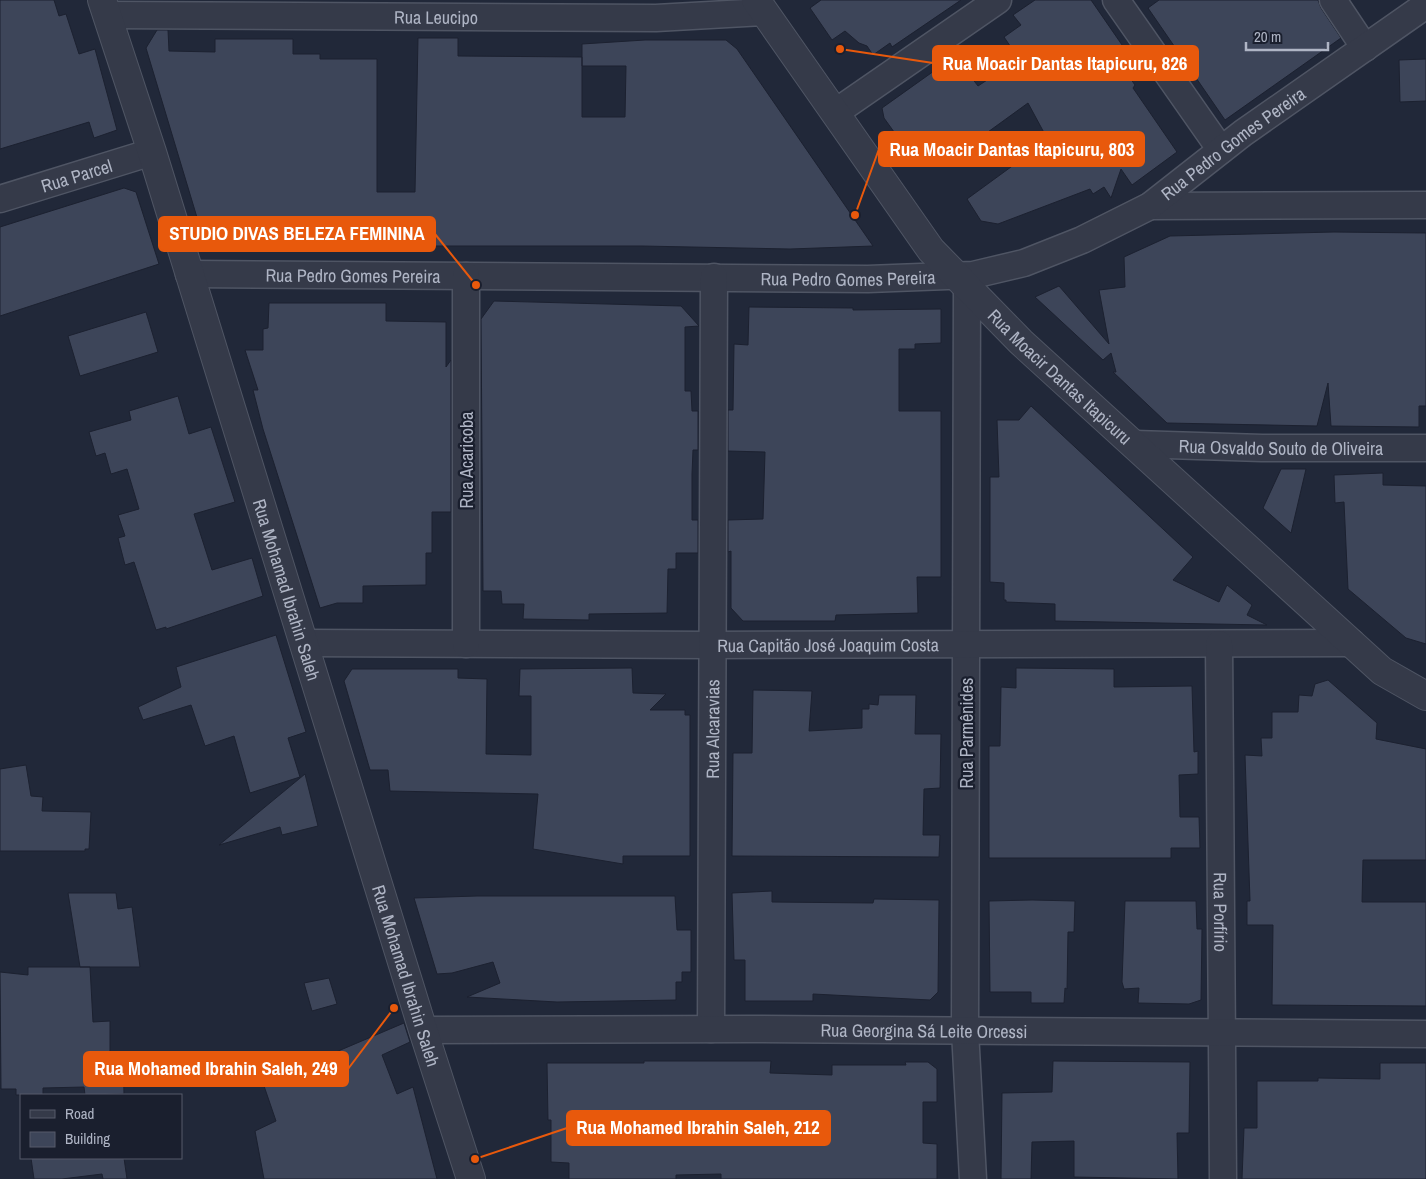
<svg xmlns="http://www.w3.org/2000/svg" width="1426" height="1179" viewBox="0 0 1426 1179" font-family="'Archivo Narrow',sans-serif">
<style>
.building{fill:#3d4559;stroke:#1c2130}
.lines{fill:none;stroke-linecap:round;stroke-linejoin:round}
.minor-casing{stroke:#4f5564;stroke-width:29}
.tertiary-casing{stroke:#4f5564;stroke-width:30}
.minor{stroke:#353a49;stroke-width:26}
.tertiary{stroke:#353a49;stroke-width:28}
.labels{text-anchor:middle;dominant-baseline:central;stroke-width:4.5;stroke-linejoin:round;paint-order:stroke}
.street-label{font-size:18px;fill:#afb5c5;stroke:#1a1f2e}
.leader{fill:none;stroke:#e8590c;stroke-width:2}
.callout-dot{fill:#e8590c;stroke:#1a1f2e;stroke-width:2}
.callout{fill:#e8590c;stroke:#e8590c;stroke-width:2}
.callout-label{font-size:19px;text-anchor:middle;font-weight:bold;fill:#fff}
</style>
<rect width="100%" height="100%" fill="#212839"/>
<path class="building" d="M0,0h54l5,16 7,-2 13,40 16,-5 22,81 -23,8 -5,-16 -89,27z
M821,0h140l-69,47 -2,-4 -17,12 -6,-9 -8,-3 -14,-12 -13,9 -22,-32z
M1035,0h56l49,71 -10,7 5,7 -2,3 44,64 -45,33 -11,-16 -10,29 -7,-11 -11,7 -3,-5 -92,35 -17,-3 -14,-22 81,-59 -20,-37 -87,63 -25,-33 -14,10 -18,-25 -2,-10 73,-52 23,30 41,-27 -15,-22 17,-12 -8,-10z
M1159,0h159l3,8 20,30 -116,82 -77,-112z
M157,30h11l1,21 46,1v-13h78v15h27v5h57v133h38l3,-154h40v18l124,1v60h43l1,-51h-44v-22l63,-4h81l11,9 136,197 -83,3 -148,-3h-308v-17h-42v16h-78l-12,-11 -56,-186z
M1426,59v42l-26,1 -1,-42z
M124,188l12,4 23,72 -159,52v-89z
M1334,232l92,1v173h-7v21l-88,-1 -3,-43 -11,43 -150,-3 -54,-51h3l-5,-19 -8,7 -68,-63 24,-11 50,58 -10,-54 26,-3 -1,-30 46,-21z
M494,301l187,5 18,20 -14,1v64h6l1,20h6v39h-5l-1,24v46h6v33h-22v16h-8l-1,44 -78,1v6l-66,-1 1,-15h-22l-1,-13h-18l-2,-272z
M269,303h117v18l60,1v45l5,-7v152h-19v41h-6v32l-63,1v17h-26l-17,5 -57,-179 -10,-39h5l-13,-40h18v-21l5,-1z
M749,307l104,1v2l88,-1v34l-26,1v5h-16v62h42v166h-24l1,36 -82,2 -1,6h-92l-12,-13v-57l-3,1v-32l35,-1 2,-67 -37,-1v-41h5l1,-66 14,1z
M146,312l12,40 -78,24 -12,-40z
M178,396l11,38 22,-7 24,75 -41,12 18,56 40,-12 11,38 -97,33v-2l-10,3 -22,-68 -9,3 -7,-27 7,-2 -7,-21 21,-6 -12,-40 -16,5 -6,-21 -9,3 -7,-24 42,-12 -2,-9z
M1031,406l162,151 -20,23 46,22 8,-17 25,20 -5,10 20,10 -212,-4v-17l-49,-2v-2h-2v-17l-14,-1v-105h9l-2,-57h22z
M1281,469h25l-15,64 -28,-25z
M1383,473v12l43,1v158l-20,-6 -58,-49 -4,-87 -9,1 -1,-28z
M276,635l30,97 -18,6 12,39 -50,16 -16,-57 -29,10 -14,-41 -48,15 -5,-13 43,-20 -5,-20z
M632,668l1,25 33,1 -16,16h35v5h5v141h-67v8l-90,-15 5,-55 -148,-3 -2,-21h-18l-26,-89 8,-12h106v9l29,1 -1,75 45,1v-59h-12l1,-27z
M1016,668l98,1v18l78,-1 2,66 4,-1v23l-19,1 1,42h19l1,31h-29v10h-182v-112h11l1,-59 15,1z
M1328,680l49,43 -1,16 50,10v111h-63l-1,42h64v104l-154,-1 1,-80h-26v-24h3l-5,-146 17,1 -1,-18h11v-26h26l1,-17 13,1 3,-12z
M753,690l59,1 -3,40 53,-3v-19h7v-5l9,1 1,-10h37l-1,39h26l-1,54 -16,1 -1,46h17l-1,22 -207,-1 1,-103h19z
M26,765l5,31 12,1 -1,14 49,1 -2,37h-4v2h-85v-82z
M305,774l13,52 -36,9 -2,-8 -61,18z
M772,891v11l101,1 1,-4 65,1 -1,92 -8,8 -117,-6v7h-68v-41h-11l-2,-67z
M68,893h48l2,16 14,-2 8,60h-60z
M477,896h198l2,34h14v42h-9v10h-6v18l-119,2 -90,-5 33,-14 -7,-21 -41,11 -15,1 -23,-76z
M1032,900l43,1 -1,31h-6l-1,57 -2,-1 -1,15h-33v-11h-41l-1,-91z
M1125,901h71l1,28h5l-1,71 -12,4 -51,-1 1,-15 -15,1 -2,-7z
M28,967h62l3,55 17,-1v32h13l1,41 -39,1 -1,-8 -41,1v7h-27v-6h-15l-1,-117 28,3z
M329,978l8,26 -25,7 -8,-28z
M404,1023l6,19 -28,13 15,39 16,-7 24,92h-173l-9,-48 21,-10 -13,-38z
M644,1061h127l-1,12 62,2v-10h74l-1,-3h23l9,7v33h-14v41l14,1v35h-216v-5l-45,1v4h-107v-16l-18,-1v-42h-3l-1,-57h97z
M1053,1061l137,1 -1,71h-12l1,46 -104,-2v-36l-42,1 -1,37h-30l1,-86 50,-1z
M1380,1063h46v116h-184l2,-51h13v-47h61v-3l62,1z
M31,1158h93l3,21h-24l-1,-5 -40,5h-28z"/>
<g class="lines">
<defs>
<g id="minor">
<path d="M1116,0l105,150"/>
<path d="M1333,0l32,48"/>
<path id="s1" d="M107,15l549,3 108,-6"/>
<path d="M836,112l162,-112"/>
<path id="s2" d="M0,199l152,-47"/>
<path d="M1150,206l276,-1"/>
<path id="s3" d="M189,274l679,5 105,-4 51,-12 58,-23 68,-34 93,-73 183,-128"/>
<path d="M967,288l-2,743 8,148"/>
<path id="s4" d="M1135,444l127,4h164"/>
<path id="s5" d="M304,643l407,2 641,-2"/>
<path d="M466,644v-368"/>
<path id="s6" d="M1219,644l4,535"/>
<path id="s7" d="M711,1029l3,-752"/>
<path id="s8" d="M423,1030l326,-1 677,5"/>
</g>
<g id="tertiary">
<path id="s9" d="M102,0l50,152 271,878 48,149"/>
<path id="s10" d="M756,0l175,250 90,92 361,329 44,25"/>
</g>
</defs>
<use href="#minor" class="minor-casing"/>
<use href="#tertiary" class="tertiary-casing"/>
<use href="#minor" class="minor"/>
<use href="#tertiary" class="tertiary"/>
</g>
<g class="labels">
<g class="street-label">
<text stroke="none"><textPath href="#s1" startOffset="329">Rua Leucipo</textPath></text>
<text stroke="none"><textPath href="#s3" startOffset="1079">Rua Pedro Gomes Pereira</textPath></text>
<text stroke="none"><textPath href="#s2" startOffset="80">Rua Parcel</textPath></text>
<text stroke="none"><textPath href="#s3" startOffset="164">Rua Pedro Gomes Pereira</textPath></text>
<text stroke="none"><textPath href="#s3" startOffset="659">Rua Pedro Gomes Pereira</textPath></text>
<text stroke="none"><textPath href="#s10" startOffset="486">Rua Moacir Dantas Itapicuru</textPath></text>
<text stroke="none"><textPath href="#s4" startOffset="146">Rua Osvaldo Souto de Oliveira</textPath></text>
<text transform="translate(466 460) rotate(-90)">Rua Acaricoba</text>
<text stroke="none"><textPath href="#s9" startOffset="618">Rua Mohamad Ibrahin Saleh</textPath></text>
<text stroke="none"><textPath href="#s5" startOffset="524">Rua Capitão José Joaquim Costa</textPath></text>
<text stroke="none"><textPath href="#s7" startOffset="300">Rua Alcaravias</textPath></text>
<text transform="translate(966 733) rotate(-90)">Rua Parmênides</text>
<text stroke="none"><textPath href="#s6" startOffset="268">Rua Porfírio</textPath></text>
<text stroke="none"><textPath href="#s9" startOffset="1022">Rua Mohamad Ibrahin Saleh</textPath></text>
<text stroke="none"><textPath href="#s8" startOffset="501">Rua Georgina Sá Leite Orcessi</textPath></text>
</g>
</g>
<path class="leader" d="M840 49L933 63M855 215L879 149M476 285L435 234M394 1008L348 1069M475 1159L567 1128"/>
<g class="callout-dot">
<circle cx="840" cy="49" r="5"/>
<circle cx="855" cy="215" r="5"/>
<circle cx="476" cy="285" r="5"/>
<circle cx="394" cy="1008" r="5"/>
<circle cx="475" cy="1159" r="5"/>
</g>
<g class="callout">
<rect x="933" y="46" width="265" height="34" rx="5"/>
<rect x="879" y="132" width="265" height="34" rx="5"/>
<rect x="159" y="217" width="276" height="34" rx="5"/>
<rect x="84" y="1052" width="264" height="34" rx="5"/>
<rect x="567" y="1111" width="263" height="34" rx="5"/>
</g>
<g class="callout-label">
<text x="1065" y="70">Rua Moacir Dantas Itapicuru, 826</text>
<text x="1012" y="156">Rua Moacir Dantas Itapicuru, 803</text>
<text x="297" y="240">STUDIO DIVAS BELEZA FEMININA</text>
<text x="216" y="1075">Rua Mohamed Ibrahin Saleh, 249</text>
<text x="698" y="1134">Rua Mohamed Ibrahin Saleh, 212</text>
</g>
<rect x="20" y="1094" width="162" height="65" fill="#1a1f2e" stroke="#565b6a"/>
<rect x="30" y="1110" width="25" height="8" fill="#353a49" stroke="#565b6a"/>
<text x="65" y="1119" font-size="15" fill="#afb5c5">Road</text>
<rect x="30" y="1132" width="25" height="15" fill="#3d4559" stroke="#565b6a"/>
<text x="65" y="1144" font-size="15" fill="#afb5c5">Building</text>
<path d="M1246 42v8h82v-8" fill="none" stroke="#afb5c5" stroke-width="2.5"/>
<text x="1254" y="42" font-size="15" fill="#afb5c5" stroke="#1a1f2e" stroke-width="4" paint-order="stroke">20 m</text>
</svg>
